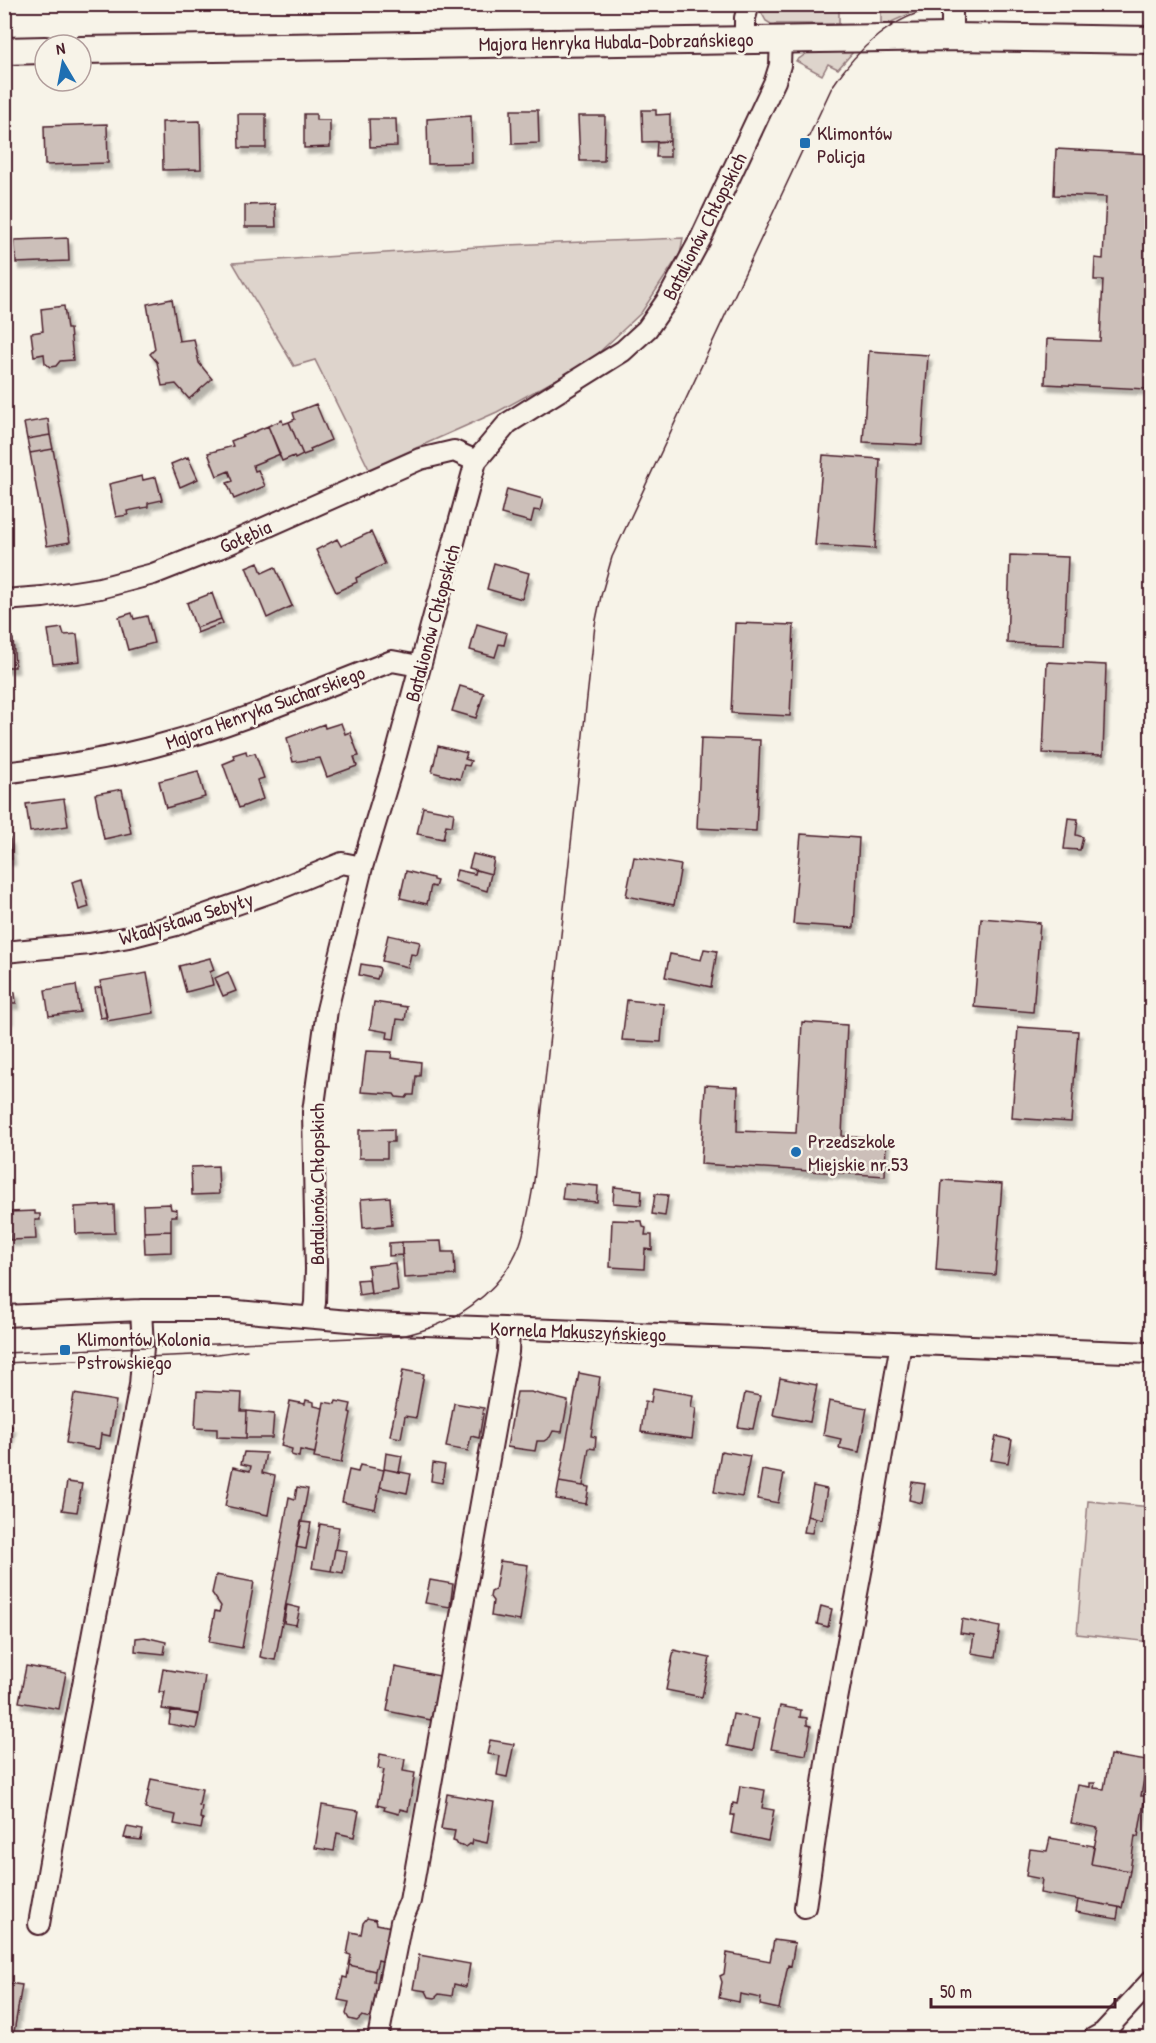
<svg xmlns="http://www.w3.org/2000/svg" width="1156" height="2043" viewBox="0 0 1156 2043" font-family="'Patrick Hand',sans-serif">
<style>
.green{fill:#ded4cc;stroke:#947a7c;stroke-width:1.5}
.building{fill:#ccbfb9;stroke:#4a1f2b;stroke-width:1.5;filter:url(#shadow)}
.lines{fill:none;stroke-linecap:round;stroke-linejoin:round}
.minor-casing{stroke:#4a1f2b;stroke-width:24}
.tertiary-casing{stroke:#4a1f2b;stroke-width:30}
.minor{stroke:#f7f3e8;stroke-width:20}
.tertiary{stroke:#f7f3e8;stroke-width:26}
.tram{stroke:#4a1f2b;stroke-width:1.5}
.poi-dot{fill:#1f6fb2;stroke:#f7f3e8;stroke-width:2}
.labels{text-anchor:middle;dominant-baseline:central;stroke-width:5;stroke-linejoin:round;paint-order:stroke}
.street-label{font-size:20px;fill:#4a1f2b;stroke:#f7f3e8}
.poi-label{font-size:20px;fill:#4a1f2b;stroke:#f7f3e8;text-anchor:start}
</style>
<defs>
<filter id="shadow"><feDropShadow dx="3.5" dy="6" stdDeviation="1.5" flood-color="#0004"/></filter>
</defs>
<rect width="100%" height="100%" fill="#f7f3e8"/>
<filter id="ink" filterUnits="userSpaceOnUse"><feTurbulence type="fractalNoise" baseFrequency=".0167" numOctaves="2"/><feDisplacementMap in="SourceGraphic" scale="12" xChannelSelector="R" yChannelSelector="G"/><feConvolveMatrix kernelMatrix="1 2 1 2 8 2 1 2 1" color-interpolation-filters="sRGB"/></filter>
<g filter="url(#ink)">
<path class="green" d="M770,5h62l7,4v15h-68l-5,-3 -6,-11z
M881,5h48l-42,19 -6,-1z
M810,51h44l-16,18 -10,-5 -6,11 -26,-14z
M683,238l-3,16 -39,59 -51,48 -93,51 -128,57 -54,-109 -21,6 -61,-103 275,-18z
M1088,1501l63,6v135l-74,-8z"/>
<path class="building" d="M511,110h27l1,33 -27,1z
M642,110h14v5l14,-1v27l-27,1z
M238,114h28v34h-27z
M304,114h12v6h14v27l-26,1z
M471,116l1,47 -44,1 -1,-45z
M578,116h27l-1,45h-24z
M369,119h27l1,27 -27,1z
M200,121l1,48 -38,1 -1,-48z
M107,124l1,39 -63,2 -1,-39z
M670,141v16h-14l1,-15z
M1056,149l96,5 -3,106h3v23l-3,-1 -3,107 -101,-5 2,-45 53,2 3,-61h-9l1,-22 8,1 3,-62 -52,-2z
M275,204l1,23h-31v-22z
M68,238l1,23 -53,2 -1,-23z
M172,299l7,42 15,-2 5,24 13,16 -23,20 -13,-15 -14,2 -5,-24 -7,-8 5,-5 -8,-45z
M64,306l3,23h3l3,31 -13,1 -4,5 -6,1 -5,-4 -1,-9 -10,2 -3,-23 12,-2 -2,-22z
M869,351l59,4 -6,90 -59,-3z
M316,404l15,36 -21,9 1,3 -8,3 -14,-33 6,-3 -2,-6z
M48,419l2,16 -23,4 -3,-16z
M282,420l1,4 6,-2 14,33 -8,4 -1,-3 -12,5 -14,-35z
M268,426l12,28 -27,11 2,6 3,-1 7,16 -31,13 -7,-16 6,-2 -4,-10 -12,5 -9,-23 25,-7 -2,-5z
M50,435l3,14 -23,4 -3,-14z
M53,449l17,93 -23,4 -17,-93z
M823,455l57,4 -5,90 -60,-4z
M188,457l10,22 -18,8 -9,-23z
M142,476l1,4 13,-3 6,23 -14,3v4l-21,4 1,4 -12,2 -7,-33z
M507,489l36,10 -3,12 -6,-1 -3,12 -30,-8z
M371,532l14,32 -29,14 1,4 -21,10 -20,-42 21,-11 4,7z
M1010,555l58,2 -4,88 -57,-2z
M258,562l4,11 13,-6 17,39 -25,12 -21,-51z
M494,563l35,10 -7,26 -35,-10z
M212,593l9,26 -25,9 -9,-25z
M132,613l2,6 13,-3 7,27 -26,7 -9,-33z
M221,619l2,4 -26,10 -1,-5z
M735,623l59,2 -4,91 -59,-3z
M477,624l30,9 -3,12 -5,-1 -4,13 -25,-7z
M62,628l2,7 13,-1 3,27 -27,3 -5,-34z
M4,639h9l2,28h-11z
M1047,662l59,3 -3,90 -60,-2z
M460,686l24,7 -8,25 -24,-7z
M341,723l4,11 5,-2 9,24 -5,1 3,9 -30,11 -7,-19 -27,4 -6,-24 37,-14 1,4z
M701,738l59,2 -4,91 -59,-3z
M438,746l29,7 -2,6 6,2 -2,5 -5,-1 -4,14 -28,-7z
M246,751l1,4 8,-2 9,25 -7,2 6,19 -24,9 -16,-44 12,-5 -2,-4z
M198,771l7,26 -39,11 -7,-27z
M122,789l9,44 -27,6 -9,-45z
M64,799l4,27 -38,6 -4,-28z
M423,807l31,6 -2,13 -6,-1 -3,14 -26,-5z
M1068,818l10,1 -2,16 7,2 -3,13 -16,-1z
M801,834l58,4 -5,90 -61,-4z
M10,839l2,20 -8,1v-20z
M473,854l21,5 -3,15 -22,-6z
M634,857l47,8 -7,40 -48,-9z
M457,870l18,4 1,-4 15,4 -4,17 -33,-10z
M406,871l27,7v2l4,1 -2,6 -4,-1 -4,18 -27,-6z
M82,879l7,28 -10,3 -7,-28z
M981,918l59,5 -7,89 -59,-5z
M388,935l32,7 -3,13 -6,-1 -3,13 -26,-6z
M704,949l13,2 -6,36 -46,-10 5,-23 31,6z
M210,958l4,12 -4,2 3,13 -27,7 -7,-26z
M361,964l18,3 1,3 -3,9 -18,-4z
M228,972l8,19 -13,5 -8,-18z
M147,973l7,40 -47,8 -7,-40z
M76,985l4,27 -31,4 -4,-26z
M101,987l6,30 -7,1 -5,-30z
M4,992h11l1,11h-7v15h-5z
M627,1000l37,4 -3,38 -39,-2z
M374,1002l33,5 -2,13 -8,-1 -3,20 -7,-1 1,-6 -18,-3z
M802,1022l45,3 -5,111 44,4 -1,36 -184,-12 4,-79 33,2 -1,44 59,2z
M1018,1027l60,4 -7,91 -59,-4z
M366,1051l26,1 -1,6 30,4 -1,14h-4l-2,19h-6l-2,3 -10,-1 -2,-3 -33,-2z
M394,1129v13h-7v16h-28v-28z
M218,1166l1,28 -27,1 -1,-28z
M942,1180l60,4 -7,91 -59,-5z
M564,1183l34,3 -1,16 -35,-3z
M614,1187l28,3 -1,15 -28,-2z
M655,1194l13,1 -3,21 -13,-2z
M390,1197l2,28 -29,3 -2,-29z
M170,1204l1,5 6,1v6h-6v15l-27,1 -1,-27z
M114,1205l1,28 -39,1 -1,-27z
M35,1211v3h5v6h-5l1,19 -26,1 -1,-28z
M4,1212h5v19h-4z
M612,1220l30,1 1,6 3,1 -1,7h7v15l-7,-1 -1,20 -34,-2z
M171,1231v21l-26,1 -1,-21z
M441,1241l1,11h12l1,23 -51,3 -2,-36z
M402,1242v13l-13,1v-13z
M395,1263l3,27 -27,4 -3,-28z
M369,1279l2,14 -12,2 -2,-15z
M403,1370l21,4 -8,44 -11,-2 -4,22 -11,-2z
M579,1373l21,4 -9,59 5,1 -1,12 -6,-1 -6,38 -24,-4z
M780,1378l37,7 -7,37 -37,-7z
M653,1388l40,7 -2,12 5,1 -4,31 -51,-7 4,-31 6,1z
M197,1391l45,2 -1,18h6l-1,27 -29,-1v-8l-22,-1z
M517,1392h14l37,9 -6,31 -9,-1 -3,6 -6,4h-7l-2,10 -28,-4z
M745,1393l15,3 -7,33 -15,-2z
M74,1394l42,7 -6,35 -9,-2 -2,15 -33,-6z
M306,1400l8,2v4l9,2 -8,45 -15,-3 -1,7 -8,-2 1,-6 -11,-3 9,-45 15,3z
M336,1401l15,3 -2,8 2,1 -10,50 -27,-5 10,-56 11,2z
M829,1401l38,7 -8,44 -20,-4 2,-9 -18,-4z
M454,1403l30,5 -5,30 -8,-2 -3,15 -22,-4z
M247,1411l27,3 -2,24h-26z
M4,1425l8,1 -8,38z
M996,1436l16,4 -4,23 -17,-3z
M721,1451l29,5 -8,41 -28,-5z
M244,1452l22,1 -4,20 13,3 -7,39 -43,-9 8,-39 17,4 1,-5 -10,-2z
M386,1453l16,3 -3,16 -15,-3z
M433,1463l12,2 -3,18 -11,-2z
M360,1465l24,5 -9,39 -33,-7 7,-32 9,2z
M384,1469l27,5 -4,19 -27,-6z
M762,1470l22,4 -6,29 -21,-4z
M67,1482l15,2 -5,28 -15,-2z
M559,1482l30,5 -3,17 -30,-5z
M912,1482l13,2 -3,19 -13,-3z
M813,1486l14,3 -5,30 -15,-3z
M297,1487l11,2 -33,171 -15,-3 29,-160 6,2z
M807,1516l8,2 -3,15 -8,-1z
M301,1522l10,1 -5,26 -10,-2z
M320,1524l19,3 -8,44 -19,-3z
M335,1549l12,2 -4,22 -12,-2z
M500,1561l28,4 -8,56 -29,-5 2,-15 -3,-4 1,-5 4,-2z
M216,1575l38,7 -12,66 -33,-6 6,-31 4,1 2,-6 -9,-13z
M430,1580l23,4 -3,23 -25,-4z
M287,1605l13,3 -4,17 -12,-2z
M821,1606l11,3 -4,18 -11,-3z
M962,1619l38,8 -5,30 -24,-4 3,-18 -14,-2z
M145,1637l21,5 -2,12 -29,-3 1,-13z
M674,1650l36,8 -8,39 -36,-7z
M26,1666l40,7 -7,36 -40,-7z
M395,1667l45,9 -9,44 -44,-9z
M163,1669l42,7 -6,38 -37,-5 3,-17h-6z
M780,1706l21,4 -1,7 7,1v7l4,1 -5,29 -35,-6z
M171,1710l28,5 -3,14 -27,-5z
M733,1714l26,5 -6,32 -26,-5z
M490,1740l24,4 -7,33 -10,-2 3,-19 -13,-2z
M380,1754l25,5 -2,12 12,2 -7,38 -8,-2 -1,5 -15,-4 1,-3 -8,-2 7,-35 -6,-2z
M1110,1755l37,6 -6,35h4l-7,41 -3,-1 -5,35 -39,-7 7,-36 -27,-5 7,-38 12,2v-4h5l-1,5 10,1z
M151,1779l51,10 -3,16 3,1 -2,12 3,1 -2,10 -27,-5 2,-9 -31,-6z
M740,1786l25,4 -3,18 12,2 -6,31 -37,-8 3,-18h-3l2,-12 4,1z
M447,1794l47,8 -7,41 -14,-3 -1,5 -2,-1 -4,3 -8,-2 -2,-3 -3,-1 2,-10 -14,-2z
M322,1805l37,6 -5,26 -17,-4 -3,18 -19,-3z
M127,1827l16,3 -2,10 -17,-2z
M1050,1838l44,8 -3,18 39,7 -8,37 -82,-15 2,-14 -16,-3 4,-27 17,2z
M1078,1900l41,7 -2,12 -41,-7z
M367,1918l9,2 1,4 15,3 -7,35 -7,-2 -3,11 -26,-6 2,-10 -4,-1 4,-22 10,2 2,-11z
M774,1940l21,3 -4,23 -3,-1 -9,44 -19,-4 1,-7 -21,-4 -1,8 -20,-4 3,-16 -2,-6 4,-2 3,-21 43,8z
M419,1955l51,9 -4,23 -12,-3 -2,12 -13,-2 -4,4 -6,-1 -3,-6 -13,-2z
M349,1965l26,6 -1,11 7,1 -7,36 -12,-3 -5,5 -8,-2 -3,-5 3,-12 -11,-2 5,-23 4,1z
M8,1983l14,2 -9,53 -9,-1v-35z"/>
<g class="lines">
<defs>
<path id="minor" d="M952,37v-33
M745,39v-21l4,-14
M4,600l39,-3 57,-9 53,-14 66,-26 201,-89 34,-8 22,10
M4,773c54,-7 107,-14 159,-29 78,-21 153,-54 229,-83l27,5
M4,952l85,-8 40,-7 47,-12 98,-34 68,-28 20,4
M4,1316l137,-6h85l145,13 781,30
M312,1317l3,-14 1,-34 -3,-157 14,-102 35,-143 34,-112 80,-294 32,-38 115,-72 24,-22 21,-30 33,-61 74,-157 5,-16 1,-26
M805,1907l24,-165 39,-207 33,-192
M39,1924l19,-108 82,-431 3,-38 -2,-37
M378,2038l23,-116 9,-21 98,-549 1,-24
M1094,2038l9,-5 49,-53"/>
<path id="tertiary" d="M81,50l871,-13 200,3
M4,51l41,-1"/>
</defs>
<use href="#minor" class="minor-casing"/>
<use href="#tertiary" class="tertiary-casing"/>
<use href="#minor" class="minor"/>
<use href="#tertiary" class="tertiary"/>
<path class="tram" d="M4,1353l397,-17c50,-10 99,-41 119,-92 7,-20 10,-42 14,-63l61,-556 6,-29 11,-39 220,-470c25,-38 61,-72 108,-80 29,-4 58,-2 87,-1 42,1 83,2 125,3
M4,1363l214,-9 29,-4"/>
</g>
</g>
<g class="poi-dot">
<rect x="799" y="137" width="12" height="12" rx="3"/>
<circle cx="796" cy="1152" r="6"/>
<rect x="59" y="1344" width="12" height="12" rx="3"/>
</g>
<g class="labels">
<g class="street-label">
<text transform="translate(616 41) rotate(-1)">Majora Henryka Hubala-Dobrzańskiego</text>
<text transform="translate(704 226) rotate(-63)">Batalionów Chłopskich</text>
<text transform="translate(245 536) rotate(-24)">Gołębia</text>
<text transform="translate(432 623) rotate(-75)">Batalionów Chłopskich</text>
<text transform="translate(265 707) rotate(-20)">Majora Henryka Sucharskiego</text>
<text transform="translate(186 918) rotate(-17)">Władysława Sebyły</text>
<text transform="translate(316 1184) rotate(-90)">Batalionów Chłopskich</text>
<text transform="translate(578 1331) rotate(2)">Kornela Makuszyńskiego</text>
</g>
<g class="poi-label">
<text x="817" y="132">Klimontów<tspan x="817" dy="23">Policja</tspan></text>
<text x="808" y="1140">Przedszkole<tspan x="808" dy="23">Miejskie nr.53</tspan></text>
<text x="77" y="1338">Klimontów Kolonia<tspan x="77" dy="23">Pstrowskiego</tspan></text>
</g>
</g>
<rect width="1156" height="2043" fill="none" stroke="#f7f3e8" stroke-width="24"/>
<rect x="12" y="12" width="1132" height="2019" fill="none" stroke="#4a1f2b" stroke-width="2" filter="url(#ink)"/>
<g transform="translate(63 63) rotate(350)"><circle r="28" fill="#f7f3e8" stroke="#b29e9c" stroke-width="1.5"/>
<path d="M0-4.5L10 22L0 15L-10 22Z" fill="#1f6fb2"/>
<text y="-9" font-size="16" font-weight="bold" text-anchor="middle" fill="#4a1f2b">N</text>
</g>
<path d="M931 1998v9h184v-9" fill="none" stroke="#4a1f2b" stroke-width="3"/>
<text x="940" y="1998" font-size="18" fill="#4a1f2b" stroke="#f7f3e8" stroke-width="4.5" paint-order="stroke">50 m</text>
</svg>
